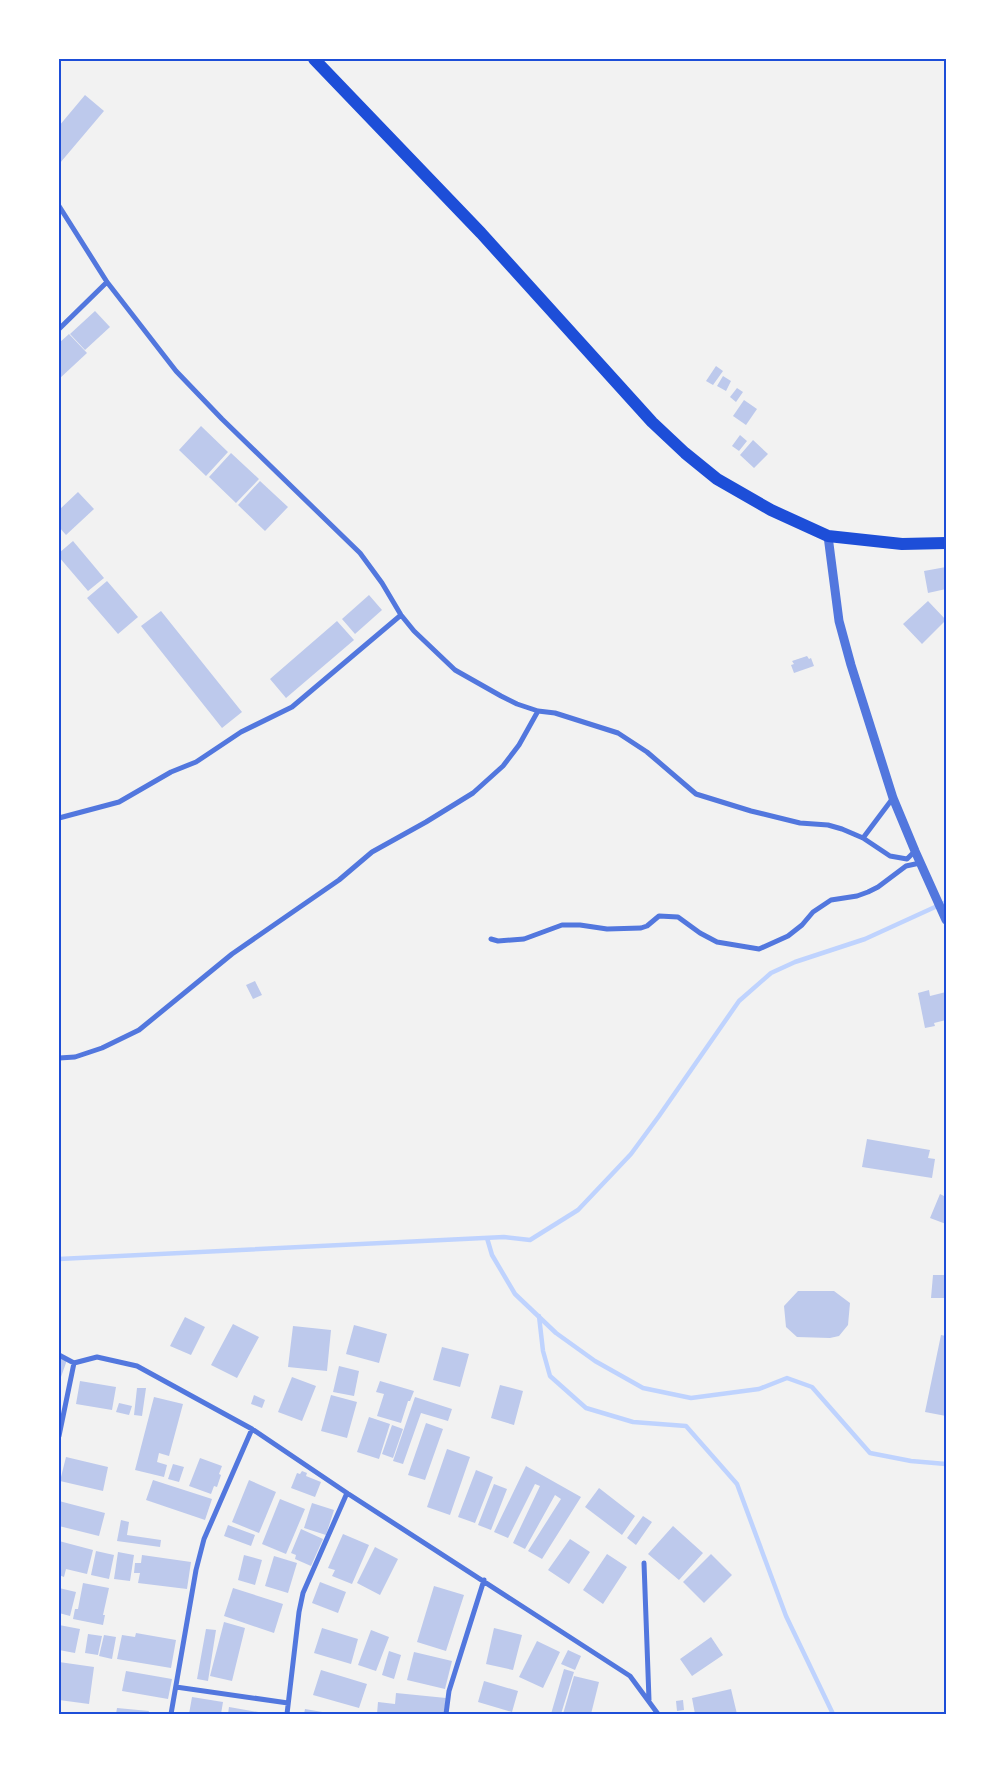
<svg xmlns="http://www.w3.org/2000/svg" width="1005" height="1773" viewBox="0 0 1005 1773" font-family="'DM Sans',sans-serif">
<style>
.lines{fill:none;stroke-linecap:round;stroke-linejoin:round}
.stream{stroke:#bfd3fe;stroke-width:4.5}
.building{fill:#bdc9ec}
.minor{stroke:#5277de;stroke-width:5}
.tertiary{stroke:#5277de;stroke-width:9}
.primary{stroke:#1d4ed8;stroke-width:12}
.neatline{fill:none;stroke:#1d4ed8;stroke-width:2}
</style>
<rect width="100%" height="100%" fill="#f2f2f2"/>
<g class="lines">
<path class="stream" d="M487,1238l5,17 23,39 41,39 39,28 48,27 48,10 68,-9 28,-11 25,9 58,66 41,8 35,3
M59,1259l445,-22 26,3 48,-30 53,-56 28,-38 80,-115 32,-28 24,-11 70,-23 81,-37
M539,1316l4,35 7,25 36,32 47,14 53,4 51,58 49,132 47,98"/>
</g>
<path class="building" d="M85,95l19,16 -44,52 -1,-2v-35z
M95,311l15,16 -25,23 -15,-16z
M69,334l18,19 -28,26v-36z
M716,366l7,5 -10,14 -7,-4z
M723,376l8,5 -5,10 -9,-5z
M737,388l6,4 -7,10 -6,-5z
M744,400l13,9 -11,16 -13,-9z
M201,426l27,26 -22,24 -27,-26z
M740,435l7,6 -8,10 -7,-5z
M753,440l15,14 -14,14 -14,-13z
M231,453l28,26 -23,24 -27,-26z
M260,481l28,26 -23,24 -27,-26z
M78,492l16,17 -28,26 -7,-8v-17z
M73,541l31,37 -16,13 -29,-34v-4z
M946,567v22l-18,4 -4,-22z
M107,581l31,36 -20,17 -31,-36z
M369,595l13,15 -27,24 -13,-15z
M928,601l18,19 -24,24 -19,-20z
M161,611l81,101 -20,16 -81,-102z
M337,621l17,19 -68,58 -16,-19z
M807,656l2,3 2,-1 3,8 -20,7 -3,-8 3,-1 -2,-3z
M255,981l7,14 -9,4 -7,-14z
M929,990l1,6 16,-4v28l-12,3 1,3 -10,2 -7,-35z
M867,1139l63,11 -2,8 7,1 -3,19 -70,-11z
M940,1194l6,3v27l-16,-6z
M933,1275h13v23h-15z
M798,1291h36l16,12 -2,22 -9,11 -9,2 -33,-1 -11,-10 -2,-21z
M185,1317l20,10 -14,28 -21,-9z
M233,1324l26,13 -22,41 -26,-13z
M354,1325l33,9 -8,29 -33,-9z
M293,1326l38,4 -4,41 -39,-4z
M941,1335l5,1v80l-21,-4z
M442,1347l27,7 -9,33 -27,-7z
M59,1358l8,2 -6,17h-2z
M339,1366l20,5 -5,25 -21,-4z
M292,1377l24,9 -14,35 -24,-9z
M80,1381l36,6 -4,23 -36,-6z
M380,1381l34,10 -4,10h-2l-7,22 -24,-7 7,-22 -8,-2z
M500,1385l23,6 -9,34 -23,-7z
M137,1388h9l-4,28 -8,-1z
M254,1395l11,5 -3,8 -11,-4z
M331,1395l26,7 -10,36 -26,-7z
M154,1397l29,7 -14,52 -10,-3 -2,9 10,3 -3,12 -29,-7z
M415,1397l37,12 -4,12 -27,-8 -18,51 -10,-3z
M119,1403l13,3 -3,9 -13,-3z
M369,1417l21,7 -11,35 -22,-7z
M426,1423l17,6 -18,51 -17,-5z
M392,1425l11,4 -10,29 -11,-4z
M447,1449l23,8 -20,58 -23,-8z
M66,1457l42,10 -5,24 -43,-10z
M200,1458l22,8 -3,8 2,1 -4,12 -3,-1 -3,8 -22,-8z
M173,1464l11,3 -5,15 -11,-3z
M526,1466l55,31 -39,62 -14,-8 33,-52 -6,-4 -30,54 -12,-6 27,-57 -5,-2 -27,54 -14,-6z
M476,1470l17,7 -18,46 -17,-6z
M302,1471l5,2 -1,3 15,6 -6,15 -24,-9 6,-15 3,1z
M153,1480l59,19 -7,21 -59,-20z
M249,1480l27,12 -17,41 -27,-11z
M494,1484l13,5 -16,41 -13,-5z
M599,1488l36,28 -13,19 -37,-28z
M280,1499l25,10 -19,45 -24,-10z
M59,1501l46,12 -6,23 -40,-10z
M312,1503l22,7 -8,25 -22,-7z
M643,1516l9,6 -16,23 -9,-7z
M121,1520l8,2 -2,13 34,5 -1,7 -43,-6z
M228,1525l27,10 -4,11 -27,-10z
M673,1526l30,27 -24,27 -31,-26z
M301,1529l22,10 -12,27 -16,-7 1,-4 -5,-2z
M343,1534l26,11 -17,39 -20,-8 3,-6 -7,-2z
M570,1539l20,13 -21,32 -21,-14z
M59,1541l34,9 -6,24 -21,-5 -2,8 -5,-2z
M375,1547l23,12 -18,36 -23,-12z
M96,1551l18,4 -5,24 -18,-4z
M118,1552l16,3 -4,26 -16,-2z
M607,1554l20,13 -24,37 -20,-14z
M711,1554l21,21 -28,28 -21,-21z
M142,1555l49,7 -4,27 -49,-6 2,-10h-6l1,-10h6z
M244,1555l18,5 -7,25 -17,-5z
M274,1556l23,7 -9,30 -23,-7z
M320,1582l26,10 -8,21 -26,-10z
M83,1583l26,5 -6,27h2l-2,10 -30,-6 2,-10h3z
M434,1586l30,9 -18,56 -29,-9z
M59,1588l17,4 -6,24 -11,-3z
M233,1588l50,16 -9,29 -50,-17z
M224,1622l21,6 -13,53 -22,-5z
M59,1625l21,4 -5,24 -16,-3z
M322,1628l36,11 -7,25 -37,-11z
M494,1628l28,7 -9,35 -27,-6z
M206,1629l10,1 -8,51 -11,-2z
M371,1630l18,7 -13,34 -18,-6z
M136,1633l40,7 -5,28 -54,-9 5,-24 13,2z
M88,1634l14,2 -4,19 -13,-2z
M104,1635l12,2 -4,22 -13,-3z
M711,1637l12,18 -31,21 -12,-17z
M537,1641l23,11 -17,36 -24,-11z
M568,1650l13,6 -6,14 -14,-6z
M389,1651l12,4 -7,24 -12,-4z
M414,1652l38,9 -7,28 -38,-9z
M59,1662l35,5 -5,37 -30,-4z
M564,1669l10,3 -13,42h-10z
M321,1670l46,14 -8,24 -46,-13z
M126,1671l46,8 -4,20 -46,-8z
M574,1676l25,6 -8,32h-28z
M484,1681l34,10 -6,21 -34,-10z
M731,1689l6,25h-42l-3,-16z
M396,1693l50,5 -2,16h-67l1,-12 17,2z
M192,1697l31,5 -2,12h-32z
M683,1700l1,10 -7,1 -1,-10z
M229,1707l35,6v1h-36z
M117,1708l32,3 -1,3h-32z
M305,1709l23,4v1h-24z"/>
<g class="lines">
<path class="minor" d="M59,206l48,76 69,89 46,48 138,134 22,30 19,32 13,16 41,39 46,26 16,8 21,7 17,2 63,20 29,19 49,42 55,17 49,12 28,2 14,4 21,9 27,18 17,3 8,-8
M59,329l48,-47
M59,818l60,-16 52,-30 25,-10 45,-30 51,-25 109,-92
M863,838l30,-40
M491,939l7,2 26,-2 38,-14h18l27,4 34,-1 6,-2 12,-10 19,1 22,16 17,9 42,7 29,-13 14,-11 11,-13 18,-12 26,-4 11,-4 10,-5 28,-21 14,-3
M59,1058l16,-1 27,-9 37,-18 93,-76 107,-74 33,-28 54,-30 47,-29 30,-27 16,-21 19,-34
M59,1355l15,8 23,-6 40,9 115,63 95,64 283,183 28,38
M59,1436l15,-73
M644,1563l5,137
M176,1687l112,16
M171,1714l25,-144 8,-31 48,-110
M287,1714l12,-102 4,-19 44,-100
M446,1714l3,-23 35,-111"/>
<path class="tertiary" d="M828,536l11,85 12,44 42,133 22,53 31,69"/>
<path class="primary" d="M314,59l167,174 171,189 33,31 32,26 54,31 57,26 74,8 44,-1"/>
</g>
<rect width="1005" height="1773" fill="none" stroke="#ffffff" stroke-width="120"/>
<rect x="60" y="60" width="885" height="1653" class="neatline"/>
</svg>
